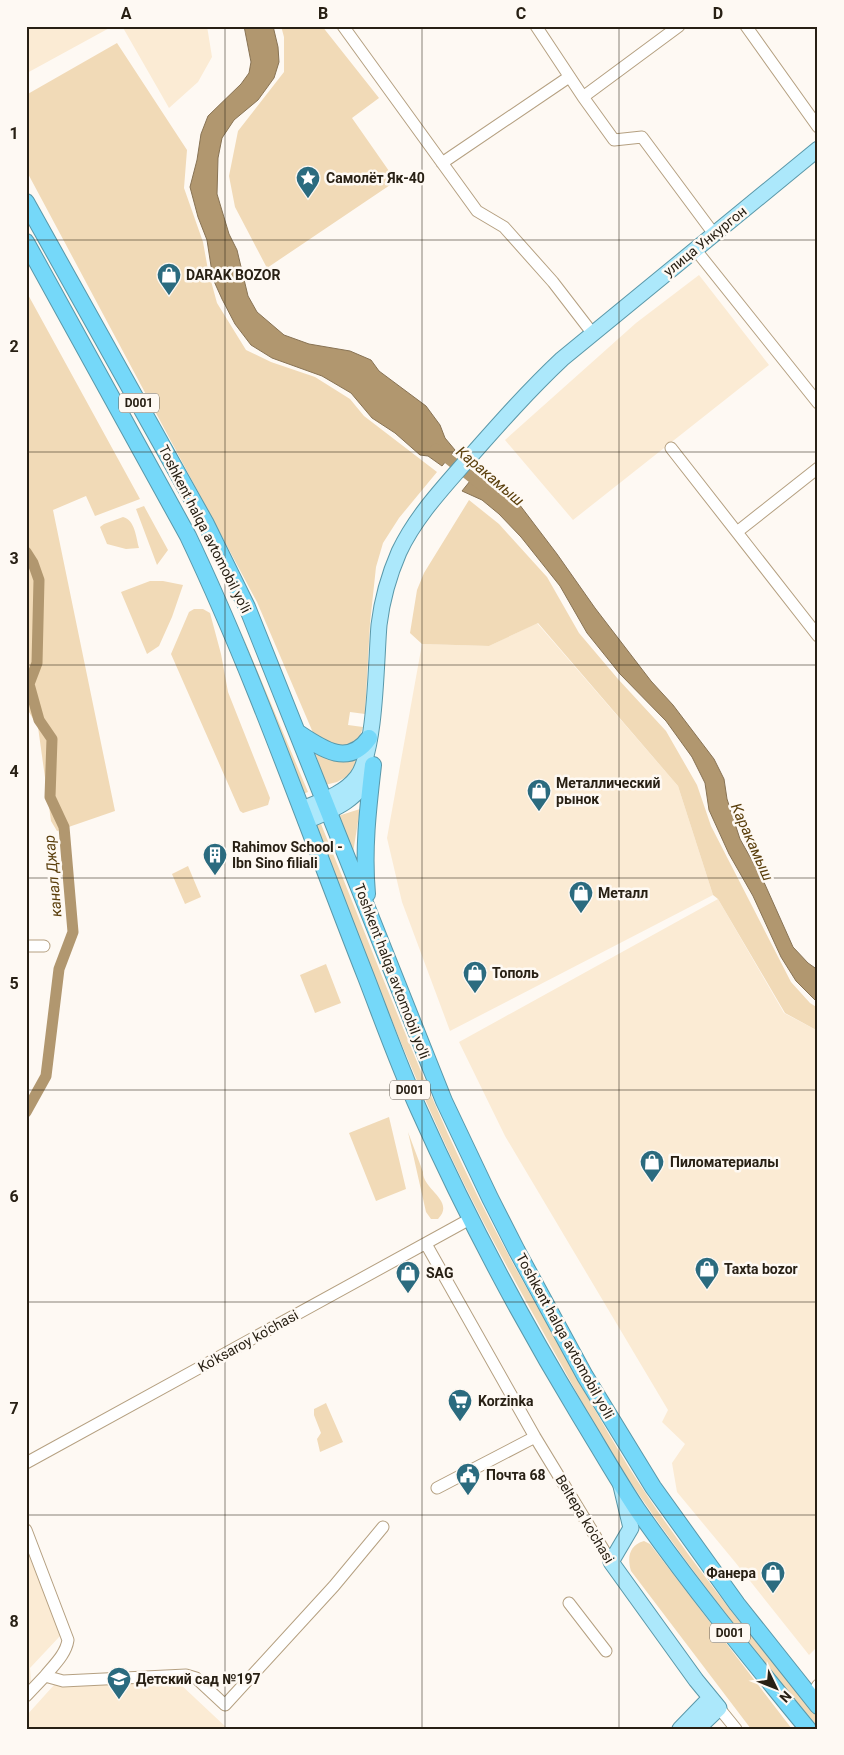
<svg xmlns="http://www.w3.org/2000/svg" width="844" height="1755" viewBox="0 0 844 1755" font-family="Roboto,sans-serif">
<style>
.built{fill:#fbebd4}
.green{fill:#f1dab7}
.water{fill:#b1976f;stroke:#887354}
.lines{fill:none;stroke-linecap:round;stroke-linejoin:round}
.canal{stroke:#b1976f;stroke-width:11}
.minor-casing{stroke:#b5a081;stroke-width:13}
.major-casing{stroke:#5a98a9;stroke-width:17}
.highway-casing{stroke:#5a98a9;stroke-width:18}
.minor{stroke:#fff;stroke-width:11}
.major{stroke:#ace8fb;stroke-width:15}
.highway{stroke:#75d8f9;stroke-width:16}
.grid{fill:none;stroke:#282014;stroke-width:1;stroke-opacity:0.55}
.labels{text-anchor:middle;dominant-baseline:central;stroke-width:5;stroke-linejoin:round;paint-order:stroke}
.shield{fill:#fef9f3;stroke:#686157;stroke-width:1}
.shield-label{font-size:12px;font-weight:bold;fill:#282014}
.poi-label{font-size:14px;font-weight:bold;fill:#282014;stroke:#fef9f3;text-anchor:start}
.street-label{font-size:14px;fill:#282014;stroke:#fef9f3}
.water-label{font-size:15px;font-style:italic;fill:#5a3e0b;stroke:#fef9f3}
.neatline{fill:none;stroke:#282014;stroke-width:2}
.grid-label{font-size:16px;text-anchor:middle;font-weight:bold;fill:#282014}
</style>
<rect width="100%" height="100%" fill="#fef9f3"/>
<path class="built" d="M26,26h87l-86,47z
M122,26h85l5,31 -14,25 -29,26z
M699,275l70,90 -196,155 -68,-80 131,-117z
M537,623l141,163 35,109 -263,136 -48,-129 -15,-64 35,-194 67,2z
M718,899l66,114 34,18v615l-9,9 -74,-93 -58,-70 -5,-29 13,-19 -23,-22 6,-12 -163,-274 -46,-94z
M26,1548l35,87 -31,33 1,13 -5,5z
M179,1683l49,46h-202v-13l28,-31z"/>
<path class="green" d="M281,26h41l57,72 -27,20 44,63 -129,87 -32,-61 -6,-31 9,-45 46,-59v-35z
M117,43l70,107 -3,38 19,54 5,28 9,33 29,47 25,12 44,15 35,22 14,17 73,56 -38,46 -16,25 -7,24 -6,56 -5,91 -15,-2 -2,13 15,2c-8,30 -31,16 -49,8l-57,-133 -231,-432v-75z
M26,291l114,208 -45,17 -9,-20 -33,14 62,301 -58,20 -6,-10 -13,-94 -12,-20z
M469,500l30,24 48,53 32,56 39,46 48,52 31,54 14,41 80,156 19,21 8,5v23l-33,-18 -67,-114 -5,-4 -35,-109 -140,-163 -49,23 -67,-2 -12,-11 7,-43 7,-17z
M144,506l24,44 -11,15 -21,-56z
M123,517c12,3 13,20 16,31l-13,1 -19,-5 -7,-17 4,-3z
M150,581h13l20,4 -11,32 -13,29 -12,8 -26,-62z
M194,609h9l7,4 11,41 7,38 42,106 -2,7 -25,8 -3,-2 -69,-157 18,-42z
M241,632l67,160 -5,2z
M315,752l46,4 -8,17 -16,9 -12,3z
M360,809l-7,44 -15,-37z
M321,824c42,103 82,208 127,310 31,68 66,133 103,197 25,45 50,91 77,135 56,88 122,171 190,251v10c-70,-82 -136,-168 -196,-257 -26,-40 -47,-81 -70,-122 -39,-70 -78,-140 -111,-213 -46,-101 -85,-206 -126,-309z
M188,866l13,31 -16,7 -13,-30z
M326,964l15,39 -26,10 -15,-38z
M389,1117l17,72 -30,12 -27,-68z
M408,1132l15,40c-1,17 33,29 15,47h-7l-5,-7z
M326,1403l17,39 -23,10 -3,-13 4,-6 -7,-18v-6z
M644,1541l6,3 142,185h-41l-120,-158c-4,-13 -2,-26 13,-30z"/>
<path class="water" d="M244,26h29l5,21 1,15 -5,16 -16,22 -24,20 -12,18 -4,20 -1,36 12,40 8,16 11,46 9,16 27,23 25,9 41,7 21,9 8,11 47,35 14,19 5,13 10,12 -13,16 -14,-10 -8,-1 -25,-22 -23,-15 -21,-25 -29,-17 -50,-18 -21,-13 -16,-21 -13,-25 -9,-20 -6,-39 -9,-23 -8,-30 7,-27 4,-26 7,-18 33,-32 8,-11 2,-11z
M478,471l18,9 20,20 41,54 38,54 56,73 22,24 41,54 10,20 3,20 13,40 23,41 30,67 15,16 10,7v33l-22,-22 -15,-24 -28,-61 -24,-42 -20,-44 -4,-27 -13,-26 -26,-36 -46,-47 -33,-41 -27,-47 -39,-49 -22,-23 -17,-14 -20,-9z"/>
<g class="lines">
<path class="canal" d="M436,449l48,38
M26,552l7,11 6,17 -2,83 -8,21 10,36 13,19 -2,58 14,30 9,105 -14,37 -13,107 -20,36"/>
<defs>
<path id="minor" d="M343,26l134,185 27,16 49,55 40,52
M536,26l47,71 31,43 28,-3 72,97
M746,26l72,101
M583,97l96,-71
M442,163l127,-86
M695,249l123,154
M671,448l147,188
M737,532l81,-64
M26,946h18
M426,1244l109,193 76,125
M26,1463l444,-244
M437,1488l98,-51
M26,1530l42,110c-2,14 -14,25 -23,36
M569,1603l37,48
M26,1696l19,-20 18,5 123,-6 10,3 29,27 109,-119 49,-59
M810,1697l8,-12
M719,1708l17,21"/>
<path id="major" d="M302,809c19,-8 41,-14 55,-32 19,-25 19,-117 22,-152 3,-25 10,-50 20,-73 17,-36 44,-64 70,-94 30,-34 60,-68 93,-99l256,-210
M306,821c27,-11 54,-21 65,-51
M621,1486l10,42 -20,34 85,118 23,28 -22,21
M680,1729l30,-31"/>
<path id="highway" d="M26,202l180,322 41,83 197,494 46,97 27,53 68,125 68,111 84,117 81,102
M26,242l162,294c68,143 120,294 178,441 17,44 33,89 53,133 47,105 101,207 161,306 19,31 37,63 57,93 53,76 112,148 171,220
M297,732c24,16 51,36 72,6
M367,894c-4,-44 1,-86 6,-129"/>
</defs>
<use href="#minor" class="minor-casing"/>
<use href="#major" class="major-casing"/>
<use href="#highway" class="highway-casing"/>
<use href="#minor" class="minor"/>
<use href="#major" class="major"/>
<use href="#highway" class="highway"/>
</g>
<path class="grid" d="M225,26v1703M422,26v1703M619,26v1703M26,240h792M26,452h792M26,665h792M26,878h792M26,1090h792M26,1302h792M26,1515h792"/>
<defs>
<symbol id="sight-pin" viewBox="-11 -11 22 30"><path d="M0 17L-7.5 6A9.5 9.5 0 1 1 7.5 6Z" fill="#2b6b7f" stroke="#fef9f3"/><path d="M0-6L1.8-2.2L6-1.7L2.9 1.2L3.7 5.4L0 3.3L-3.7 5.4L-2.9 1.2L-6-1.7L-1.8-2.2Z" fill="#fff"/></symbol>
<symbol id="shop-pin" viewBox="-11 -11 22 30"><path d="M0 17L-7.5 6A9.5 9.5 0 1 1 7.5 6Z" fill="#2b6b7f" stroke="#fef9f3"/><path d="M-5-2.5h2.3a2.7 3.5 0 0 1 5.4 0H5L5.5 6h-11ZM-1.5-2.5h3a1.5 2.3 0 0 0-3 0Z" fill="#fff"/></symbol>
<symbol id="building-pin" viewBox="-11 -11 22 30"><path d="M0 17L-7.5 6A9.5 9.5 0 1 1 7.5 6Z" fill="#2b6b7f" stroke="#fef9f3"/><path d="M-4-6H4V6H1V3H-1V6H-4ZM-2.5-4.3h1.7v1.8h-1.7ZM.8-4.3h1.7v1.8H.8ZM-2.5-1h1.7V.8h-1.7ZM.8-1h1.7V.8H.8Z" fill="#fff"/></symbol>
<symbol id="supermarket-pin" viewBox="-11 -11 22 30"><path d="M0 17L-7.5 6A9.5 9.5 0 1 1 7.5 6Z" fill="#2b6b7f" stroke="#fef9f3"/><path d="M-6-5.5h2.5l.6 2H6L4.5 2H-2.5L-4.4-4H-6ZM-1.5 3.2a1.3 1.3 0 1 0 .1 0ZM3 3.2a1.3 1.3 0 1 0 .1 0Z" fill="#fff"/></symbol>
<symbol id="civic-pin" viewBox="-11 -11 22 30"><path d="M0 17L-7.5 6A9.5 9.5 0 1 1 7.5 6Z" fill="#2b6b7f" stroke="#fef9f3"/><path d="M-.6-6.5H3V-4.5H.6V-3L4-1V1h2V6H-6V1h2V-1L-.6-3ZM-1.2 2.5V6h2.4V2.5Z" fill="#fff"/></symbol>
<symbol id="school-pin" viewBox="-11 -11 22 30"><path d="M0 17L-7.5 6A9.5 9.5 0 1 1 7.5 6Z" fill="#2b6b7f" stroke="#fef9f3"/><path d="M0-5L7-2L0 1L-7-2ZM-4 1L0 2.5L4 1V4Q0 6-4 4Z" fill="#fff"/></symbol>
</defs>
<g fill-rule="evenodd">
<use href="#sight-pin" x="294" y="164" width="28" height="38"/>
<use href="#shop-pin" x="155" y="261" width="28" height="38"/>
<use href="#shop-pin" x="525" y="777" width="28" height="38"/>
<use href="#building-pin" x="201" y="841" width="28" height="38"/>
<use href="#shop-pin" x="567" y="879" width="28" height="38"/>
<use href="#shop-pin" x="461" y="959" width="28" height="38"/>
<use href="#shop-pin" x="638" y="1148" width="28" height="38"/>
<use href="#shop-pin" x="693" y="1255" width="28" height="38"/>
<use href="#shop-pin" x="394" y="1259" width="28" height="38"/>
<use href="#supermarket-pin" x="446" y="1387" width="28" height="38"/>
<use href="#civic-pin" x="454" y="1461" width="28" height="38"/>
<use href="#shop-pin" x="759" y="1559" width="28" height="38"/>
<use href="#school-pin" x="105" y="1665" width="28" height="38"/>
</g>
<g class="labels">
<g class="shield">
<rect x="119" y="393.5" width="40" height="19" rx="4"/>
<rect x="390" y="1080.5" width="40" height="19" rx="4"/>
<rect x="710" y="1623.5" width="40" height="19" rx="4"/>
</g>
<g class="shield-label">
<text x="139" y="403">D001</text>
<text x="410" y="1090">D001</text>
<text x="730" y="1633">D001</text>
</g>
<g class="poi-label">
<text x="326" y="178">Самолёт Як-40</text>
<text x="186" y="275">DARAK BOZOR</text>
<text x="556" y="783">Металлический<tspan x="556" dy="16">рынок</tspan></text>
<text x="232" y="847">Rahimov School -<tspan x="232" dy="16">Ibn Sino filiali</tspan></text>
<text x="598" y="893">Металл</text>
<text x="492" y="973">Тополь</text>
<text x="670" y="1162">Пиломатериалы</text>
<text x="724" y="1269">Taxta bozor</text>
<text x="426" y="1273">SAG</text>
<text x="478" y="1401">Korzinka</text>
<text x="486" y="1475">Почта 68</text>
<text x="756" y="1573" text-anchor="end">Фанера</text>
<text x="136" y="1679">Детский сад №197</text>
</g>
<g class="street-label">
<text transform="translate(705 241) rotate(-39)">улица Ункургон</text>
<text transform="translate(205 529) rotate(63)">Toshkent halqa avtomobil yo'li</text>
<text transform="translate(392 971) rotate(69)">Toshkent halqa avtomobil yo'li</text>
<text transform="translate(565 1336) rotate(61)">Toshkent halqa avtomobil yo'li</text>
<text transform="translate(248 1341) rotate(-29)">Ko'ksaroy ko'chasi</text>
<text transform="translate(585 1519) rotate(59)">Beltepa ko'chasi</text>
</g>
<g class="water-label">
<text transform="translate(490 476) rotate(40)">Каракамыш</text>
<text transform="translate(752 842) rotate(66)">Каракамыш</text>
<text transform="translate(53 876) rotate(-95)">канал Джар</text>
</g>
</g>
<rect width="844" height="1755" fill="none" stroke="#fef9f3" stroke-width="55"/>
<g transform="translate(776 1688) rotate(133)" stroke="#fef9f3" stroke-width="4" paint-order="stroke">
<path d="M0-4L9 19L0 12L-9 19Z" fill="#282014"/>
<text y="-8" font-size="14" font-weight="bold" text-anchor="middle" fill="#282014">N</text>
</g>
<rect x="28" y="28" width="788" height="1700" class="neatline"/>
<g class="grid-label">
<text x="126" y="19">A</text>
<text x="323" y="19">B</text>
<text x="521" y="19">C</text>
<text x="718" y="19">D</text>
<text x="14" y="139">1</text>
<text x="14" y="352">2</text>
<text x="14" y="564">3</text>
<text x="14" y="777">4</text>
<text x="14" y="989">5</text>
<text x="14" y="1202">6</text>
<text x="14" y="1414">7</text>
<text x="14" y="1627">8</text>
</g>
</svg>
